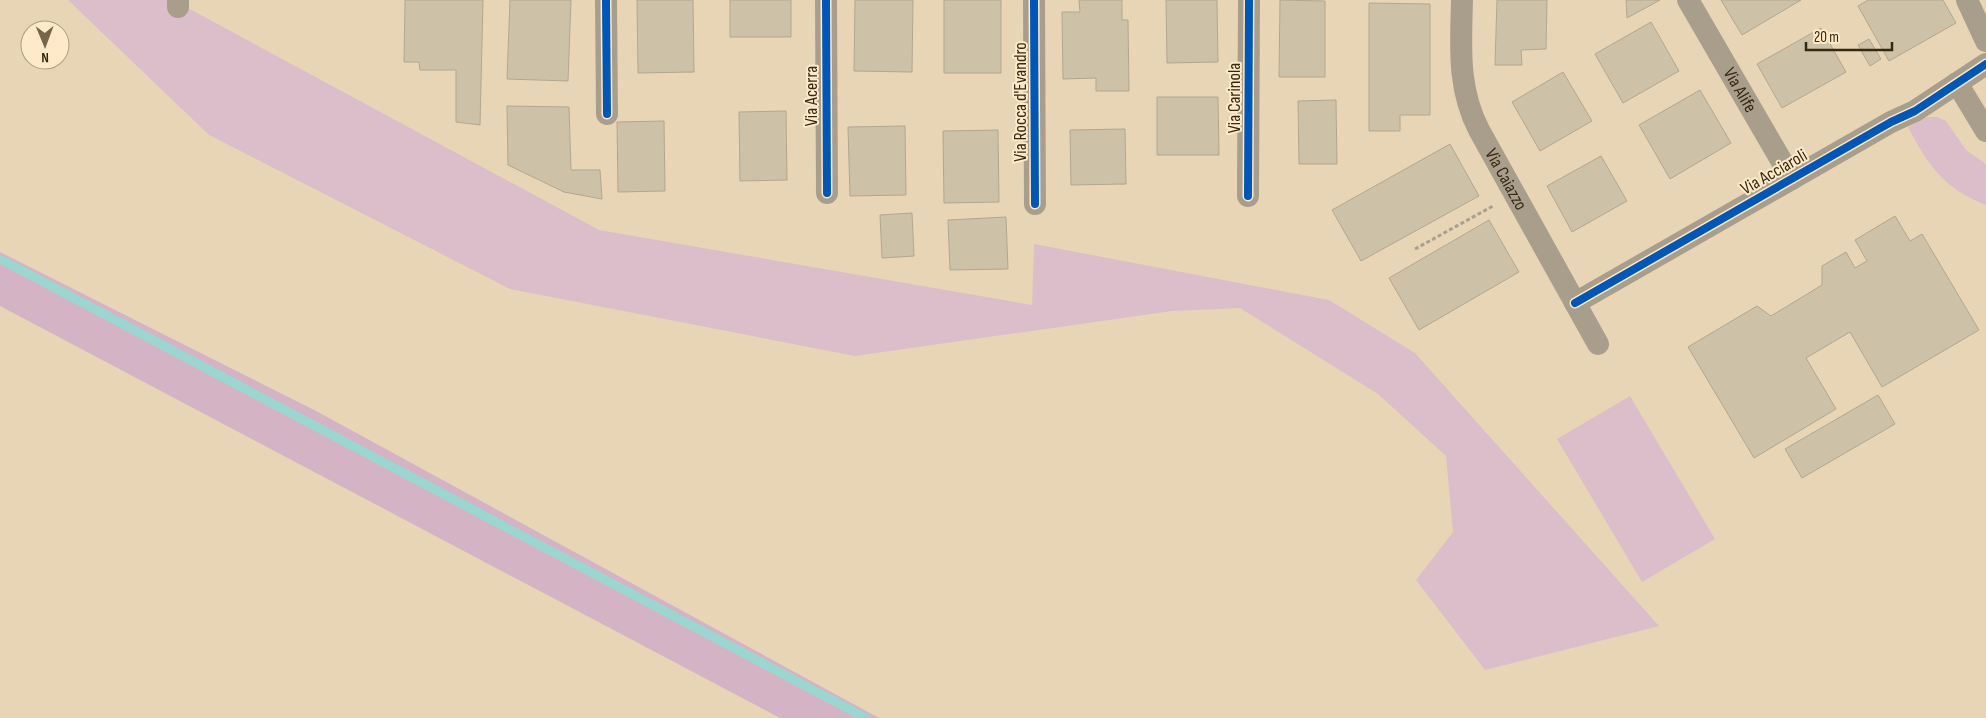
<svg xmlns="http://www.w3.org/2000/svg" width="1986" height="718" viewBox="0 0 1986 718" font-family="'Sofia Sans Condensed',sans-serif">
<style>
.green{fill:#dbbeca}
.forest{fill:#d4b4c4}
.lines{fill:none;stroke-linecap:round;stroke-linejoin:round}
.stream{stroke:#9bd6d0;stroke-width:9}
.building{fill:#cdc2a7;stroke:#b2a78e}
.path{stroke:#ab9f8e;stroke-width:3;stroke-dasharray:4 2.5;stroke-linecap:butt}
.minor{stroke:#a99e8c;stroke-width:22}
.cycleway-casing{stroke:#fee9c8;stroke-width:11}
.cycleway{stroke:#0057b8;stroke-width:8}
.labels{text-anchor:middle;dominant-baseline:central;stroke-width:4;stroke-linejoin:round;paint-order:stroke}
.street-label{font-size:18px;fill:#362912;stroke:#fee9c8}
</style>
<rect width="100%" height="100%" fill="#e8d5b6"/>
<path class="green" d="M68,0h105l426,230 433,75 2,-61 295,56 86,53 244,273 -174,44 -69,-90 37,-48 -7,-76 -68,-62 -138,-86 -68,3 -317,45 -345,-67 -301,-154z
M1927,117h10l9,4 20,29 20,14v41c-42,-16 -58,-40 -78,-78z
M1630,396l85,143 -73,43 -85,-143z"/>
<path class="forest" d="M0,252l318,160 561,306h-99l-780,-412z"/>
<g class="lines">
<path class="stream" d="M0,259l866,459"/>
</g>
<path class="building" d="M405,0h78l-3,125 -24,-3v-52h-36l-1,-8h-15z
M510,0h61l-3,81 -61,-2z
M637,0h56l1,72 -56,1z
M730,0h61v37h-61z
M855,0h58l-1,72 -58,-1z
M944,0h57v73h-57z
M1079,0h43v20h6l1,71h-33v-13l-33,1 -1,-67h18z
M1166,0h51l1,62 -51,1z
M1280,0l45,1v76h-46z
M1497,0h50l-1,49 -25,1 1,15h-27z
M1626,0h34l-33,18z
M1721,0h80l-59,35z
M1868,0h75l13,23 -67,38 -31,-55z
M1369,3l61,1v111h-30v16h-31z
M1651,22l28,49 -56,32 -28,-49z
M1821,28l25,44 -64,36 -25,-44z
M1869,39l12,20 -11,7 -12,-21z
M1563,72l29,49 -52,30 -28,-49z
M1700,90l31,53 -61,36 -31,-54z
M1157,97h61l1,58h-62z
M1336,100l1,64h-38l-1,-63z
M507,106l62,1 2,63h29l2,29 -38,-7 -56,-27z
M786,111l1,69 -47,1 -1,-69z
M664,121l1,70 -47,1 -1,-70z
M905,126l1,69 -56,1 -2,-69z
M1125,129l1,55 -55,1 -1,-55z
M998,130l1,72 -55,1 -1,-72z
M1450,144l29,52 -118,65 -29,-51z
M1601,156l26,45 -55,31 -25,-46z
M912,213l2,43 -32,2 -2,-43z
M1895,216l15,25 12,-7 57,96 -97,57 -32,-55 -44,26 30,51 -82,49 -66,-111 69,-41 14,10 51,-31v-19l24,-14 9,16 12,-7 -12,-21z
M1006,217l2,52 -58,1 -2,-50z
M1489,220l30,52 -100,58 -30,-52z
M1878,395l17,29 -93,54 -17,-29z"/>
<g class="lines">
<path class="path" d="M1415,249l78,-43"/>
<g class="minor">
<path d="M178,0v7"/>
<path d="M606,0l1,114"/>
<path d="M826,0l1,193"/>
<path d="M1034,0l1,204"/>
<path id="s1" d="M1462,0c-1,45 -5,88 17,130l119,214"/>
<path id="s2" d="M1688,0l104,179"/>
<path d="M1967,0l19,41"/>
<path d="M1957,83l29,48"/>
<path d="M1248,196l1,-196"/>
<path d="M1575,303l316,-181 24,-11 71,-47"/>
</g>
<defs>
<path id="cycleway" d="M606,0l1,114
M826,0l1,193
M1034,0l1,204
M1248,196l1,-196
M1575,303l316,-181 24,-11 71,-47"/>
</defs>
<use href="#cycleway" class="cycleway-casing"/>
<use href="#cycleway" class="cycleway"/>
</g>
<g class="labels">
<g class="street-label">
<text stroke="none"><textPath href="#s2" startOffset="104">Via Alife</textPath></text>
<text transform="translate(811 96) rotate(-90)">Via Acerra</text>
<text transform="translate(1234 98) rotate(-90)">Via Carinola</text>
<text transform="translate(1020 102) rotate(-90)">Via Rocca d'Evandro</text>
<text transform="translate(1774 172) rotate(-30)">Via Acciaroli</text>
<text stroke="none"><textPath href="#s1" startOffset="189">Via Caiazzo</textPath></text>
</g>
</g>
<g transform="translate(45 45) rotate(179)"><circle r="24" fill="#fee9c8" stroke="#ae9c7f"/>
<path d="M0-4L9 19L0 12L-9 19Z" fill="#74654b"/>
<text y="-8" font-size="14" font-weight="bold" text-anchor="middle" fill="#362912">N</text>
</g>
<path d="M1806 42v8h86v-8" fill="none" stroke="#362912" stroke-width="2.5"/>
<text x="1814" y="42" font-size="15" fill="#362912" stroke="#fee9c8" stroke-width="4" paint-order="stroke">20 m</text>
</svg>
